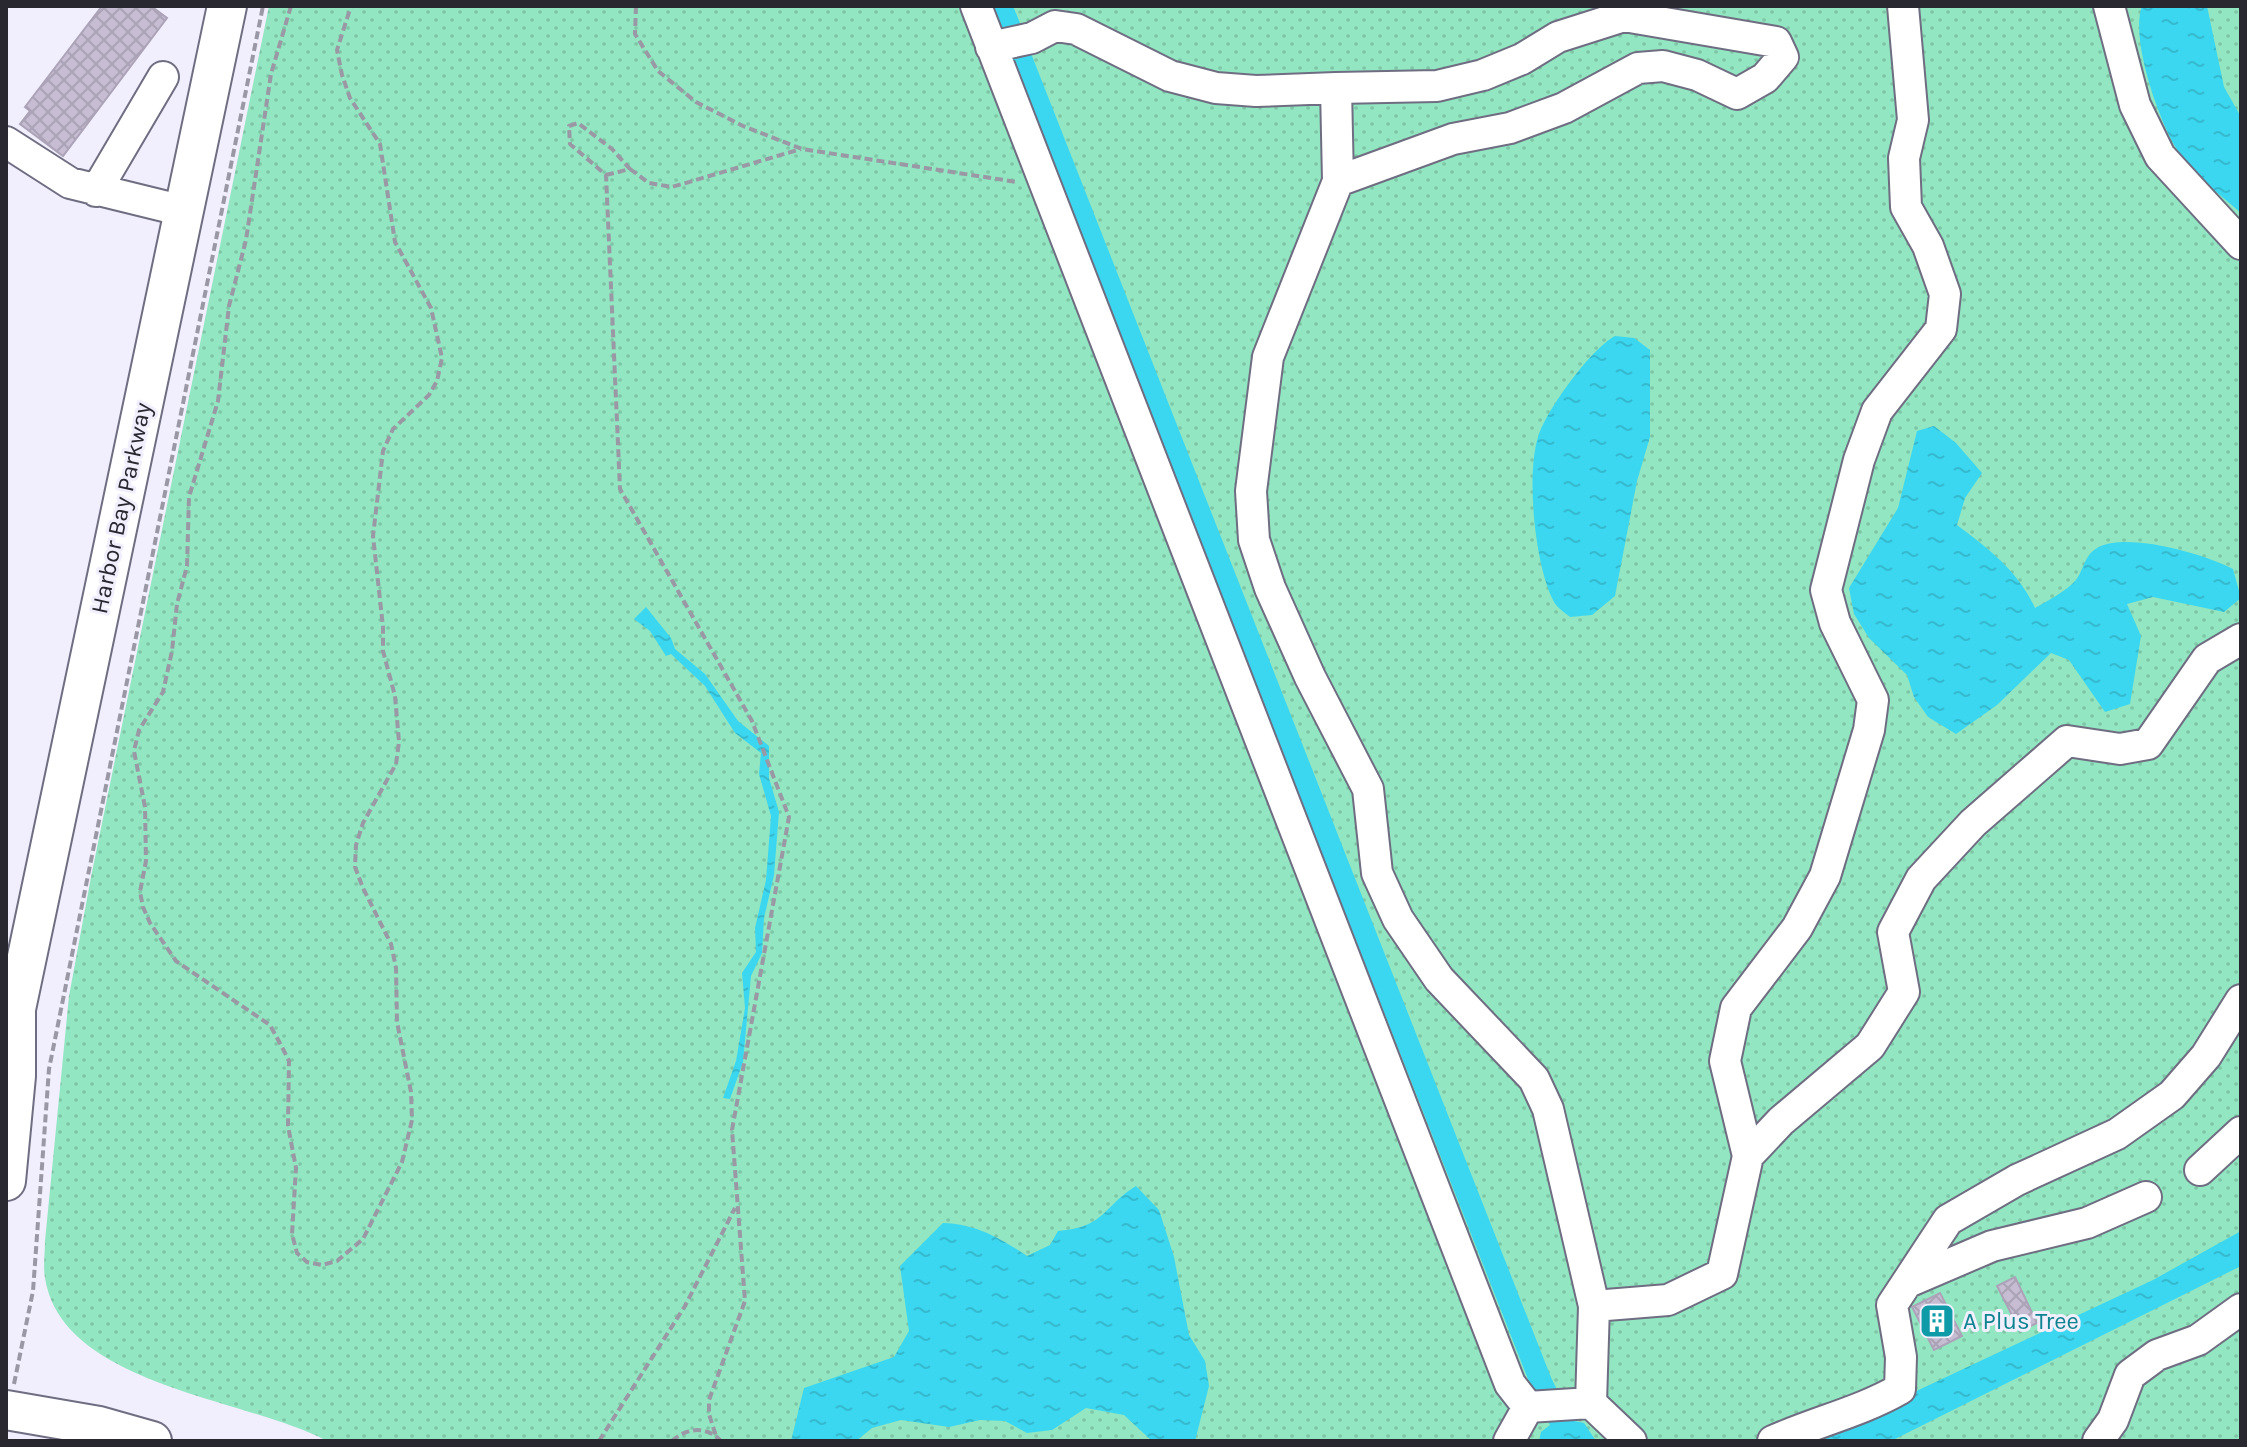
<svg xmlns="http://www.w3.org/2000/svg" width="2247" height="1447" viewBox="0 0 2247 1447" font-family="Karla,sans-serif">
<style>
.grass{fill:url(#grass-dots)}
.water{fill:url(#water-ripples)}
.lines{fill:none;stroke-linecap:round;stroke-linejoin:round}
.canal{stroke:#3bd7f0;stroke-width:22}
.building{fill:url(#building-cross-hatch);stroke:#aca3b8;stroke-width:2}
.minor-casing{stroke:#6f6d81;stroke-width:34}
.major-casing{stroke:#6f6d81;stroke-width:42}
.path{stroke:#9a98a4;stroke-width:4;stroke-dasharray:8 4;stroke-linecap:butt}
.minor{stroke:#fff;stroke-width:30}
.major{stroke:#fff;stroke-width:38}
.labels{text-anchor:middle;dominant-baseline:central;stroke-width:6;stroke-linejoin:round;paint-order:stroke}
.street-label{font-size:24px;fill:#292830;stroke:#f1effd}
.culture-label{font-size:24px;fill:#0d838f;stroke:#f1effd;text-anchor:start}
</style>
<defs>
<pattern id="grass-dots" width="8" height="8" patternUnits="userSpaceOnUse" patternTransform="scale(2)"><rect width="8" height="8" fill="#92e6c1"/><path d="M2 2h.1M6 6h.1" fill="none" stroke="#7ec5a6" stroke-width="1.8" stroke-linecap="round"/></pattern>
<pattern id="water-ripples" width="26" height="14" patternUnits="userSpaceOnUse" patternTransform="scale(2)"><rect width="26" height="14" fill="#3bd7f0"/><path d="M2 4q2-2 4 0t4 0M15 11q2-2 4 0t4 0" fill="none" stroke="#34b9ce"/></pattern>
<pattern id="building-cross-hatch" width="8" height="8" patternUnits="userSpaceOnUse" patternTransform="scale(2)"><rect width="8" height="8" fill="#c6bdd3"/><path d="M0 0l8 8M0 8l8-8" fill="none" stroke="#aaa2b5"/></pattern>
</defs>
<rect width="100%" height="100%" fill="#f1effd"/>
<path class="grass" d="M269,6h1972v1435h-1914c-80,-43 -265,-55 -282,-163 -2,-12 0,-25 0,-37l24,-245 22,-119z"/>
<path class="water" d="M2142,6h65l17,81 17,30v96c-23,-20 -49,-39 -65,-65 -18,-30 -46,-110 -34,-142z
M1615,336l19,2 16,12v87l-13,44 -22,115 -23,19 -22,2c-6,-5 -14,-10 -17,-17 -18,-36 -27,-124 -15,-163 9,-28 53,-88 77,-101z
M1934,426l22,17 26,30 -17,25 -8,27c32,24 61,46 78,83 12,-7 32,-17 41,-28 9,-12 8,-27 25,-34 30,-13 104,8 132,23l8,29 -17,14 -71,-15 -26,7 14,32 -11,68 -25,8 -36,-52 -18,-7 -54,52 -41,29 -28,-17 -14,-20 -7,-22 -38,-37 -15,-24 -5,-26 49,-80 19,-77z
M646,607l25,31 4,11 30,25 33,47 31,25v32l10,34 -5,63 -10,43 -2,35 -11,23 -8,86 -13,37 -7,-1 13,-37 9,-53 -3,-35 14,-21 -1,-24 11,-48 5,-64 -12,-42 2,-21 -26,-20 -30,-47 -34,-32 -5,2 -16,-25 -16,-12z
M1136,1186l23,24 15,47 15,78 16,26 4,25 -14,55h-43l-28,-26 -38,-7 -34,22 -25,3 -22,-12 -25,-1 -31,7 -48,-7 -29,8 -16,13h-65l13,-53 90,-31 15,-26 -9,-65 43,-43c33,1 57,15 84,33l23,-11 8,-14c48,-4 44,-24 78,-45z
M2241,1231v35l-350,175h-81l343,-161z
M1559,1418l25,5 12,18h-57l2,-9z"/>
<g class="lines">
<path class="canal" d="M1001,6l8,19
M1021,58l520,1324 17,35"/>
</g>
<path class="building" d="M102,6h49l16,12 -104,138 -43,-32 10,-13 -5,-4z
M2015,1277l22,46 -17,8 -23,-45z
M1940,1293l22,43 -28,14 -22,-43z"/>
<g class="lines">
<defs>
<path id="minor" d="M976,6l534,1378 18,23
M2109,6l26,99 25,51 81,88
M991,47l41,-9 23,-12 21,3 94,47 46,12 40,3 80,-3 2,93 115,-42 57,-11 54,-20 74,-40 25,-2 34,9 40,19 28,-16 18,-21 -7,-15 -152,-26 -66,21 -36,22 -39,16 -46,11 -101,2
M6,142l64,41 114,28
M1338,181l-70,176 -17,134 3,49 16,48 40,89 58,112 9,84 21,46 41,60 95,100 14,30 46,197 -3,97
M96,191l67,-114
M1748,1156l33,-35 89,-75 34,-54 -11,-60 28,-53 52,-56 94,-82 53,8 28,-5 59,-85 34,-20
M2200,1170l41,-38
M1908,1282l84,-36 95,-23 59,-26
M1594,1306l74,-6 54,-26 26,-118 -23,-95 11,-53 61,-80 28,-52 44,-146 4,-30 -38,-77 -9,-33 33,-130 18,-49 64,-82 4,-35 -17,-48 -22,-39 -2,-49 9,-38 -10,-114
M1528,1407l63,-4 40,38
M1509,1441l19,-34
M1773,1441c42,-19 87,-29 127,-52l1,-32 -9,-52 56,-85 69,-40 100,-46 55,-39 34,-39 35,-56
M2098,1441l15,-21 17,-45 27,-20 41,-15 43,-31"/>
<path id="major" d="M6,1038l10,-29 211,-1003
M6,1181l10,-105v-64
M6,1410l93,16 53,15"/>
</defs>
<use href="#minor" class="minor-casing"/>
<use href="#major" class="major-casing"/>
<path class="path" d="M291,6l-20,68 -25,166 -17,66 -11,95 -29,96 -2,69 -10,38 -5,47 -9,41 -24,38 -5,21 11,56 1,54 -6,31 3,15 7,16 26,38 94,64 12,22 7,14 -1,65 8,42 -4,66 5,19 10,9 15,3 15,-4 26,-22 39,-77 10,-42 -1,-28 -14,-70 -1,-54 -5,-24 -28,-56 -8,-21 1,-22 7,-22 33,-59 3,-22 -4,-46 -12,-45v-24l-10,-91 10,-85 10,-22 36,-34 8,-14 5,-23 -11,-50 -36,-66 -15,-98 -30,-46 -8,-23 -5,-25 14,-44
M636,6l-1,28 23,37 38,31 47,24 59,23 215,33
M630,169l19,14 23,4 129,-38
M606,175l24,-6 -18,-20 -34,-26 -9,3 1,18 36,31 14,314 132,232 37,96 -57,313 13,171 -36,99v14l7,22
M14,1384l19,-93 16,-222 214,-1063
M599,1441l86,-135 50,-98
M672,1441c14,-13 34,-16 49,0"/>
<use href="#minor" class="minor"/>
<use href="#major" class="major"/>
</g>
<defs>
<symbol id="building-square" viewBox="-11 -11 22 22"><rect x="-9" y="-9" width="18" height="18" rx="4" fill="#0f9aa8" stroke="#f1effd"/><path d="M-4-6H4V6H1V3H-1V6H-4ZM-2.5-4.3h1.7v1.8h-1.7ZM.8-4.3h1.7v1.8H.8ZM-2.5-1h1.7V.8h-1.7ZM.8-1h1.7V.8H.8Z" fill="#fff"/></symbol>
</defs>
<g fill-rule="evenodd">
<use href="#building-square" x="1917" y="1301" width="40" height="40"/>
</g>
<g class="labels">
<g class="street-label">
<text transform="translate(121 508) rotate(-78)">Harbor Bay Parkway</text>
</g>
<g class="culture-label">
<text x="1963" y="1321">A Plus Tree</text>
</g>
</g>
<rect width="2247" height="1447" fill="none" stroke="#292830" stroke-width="16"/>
</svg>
